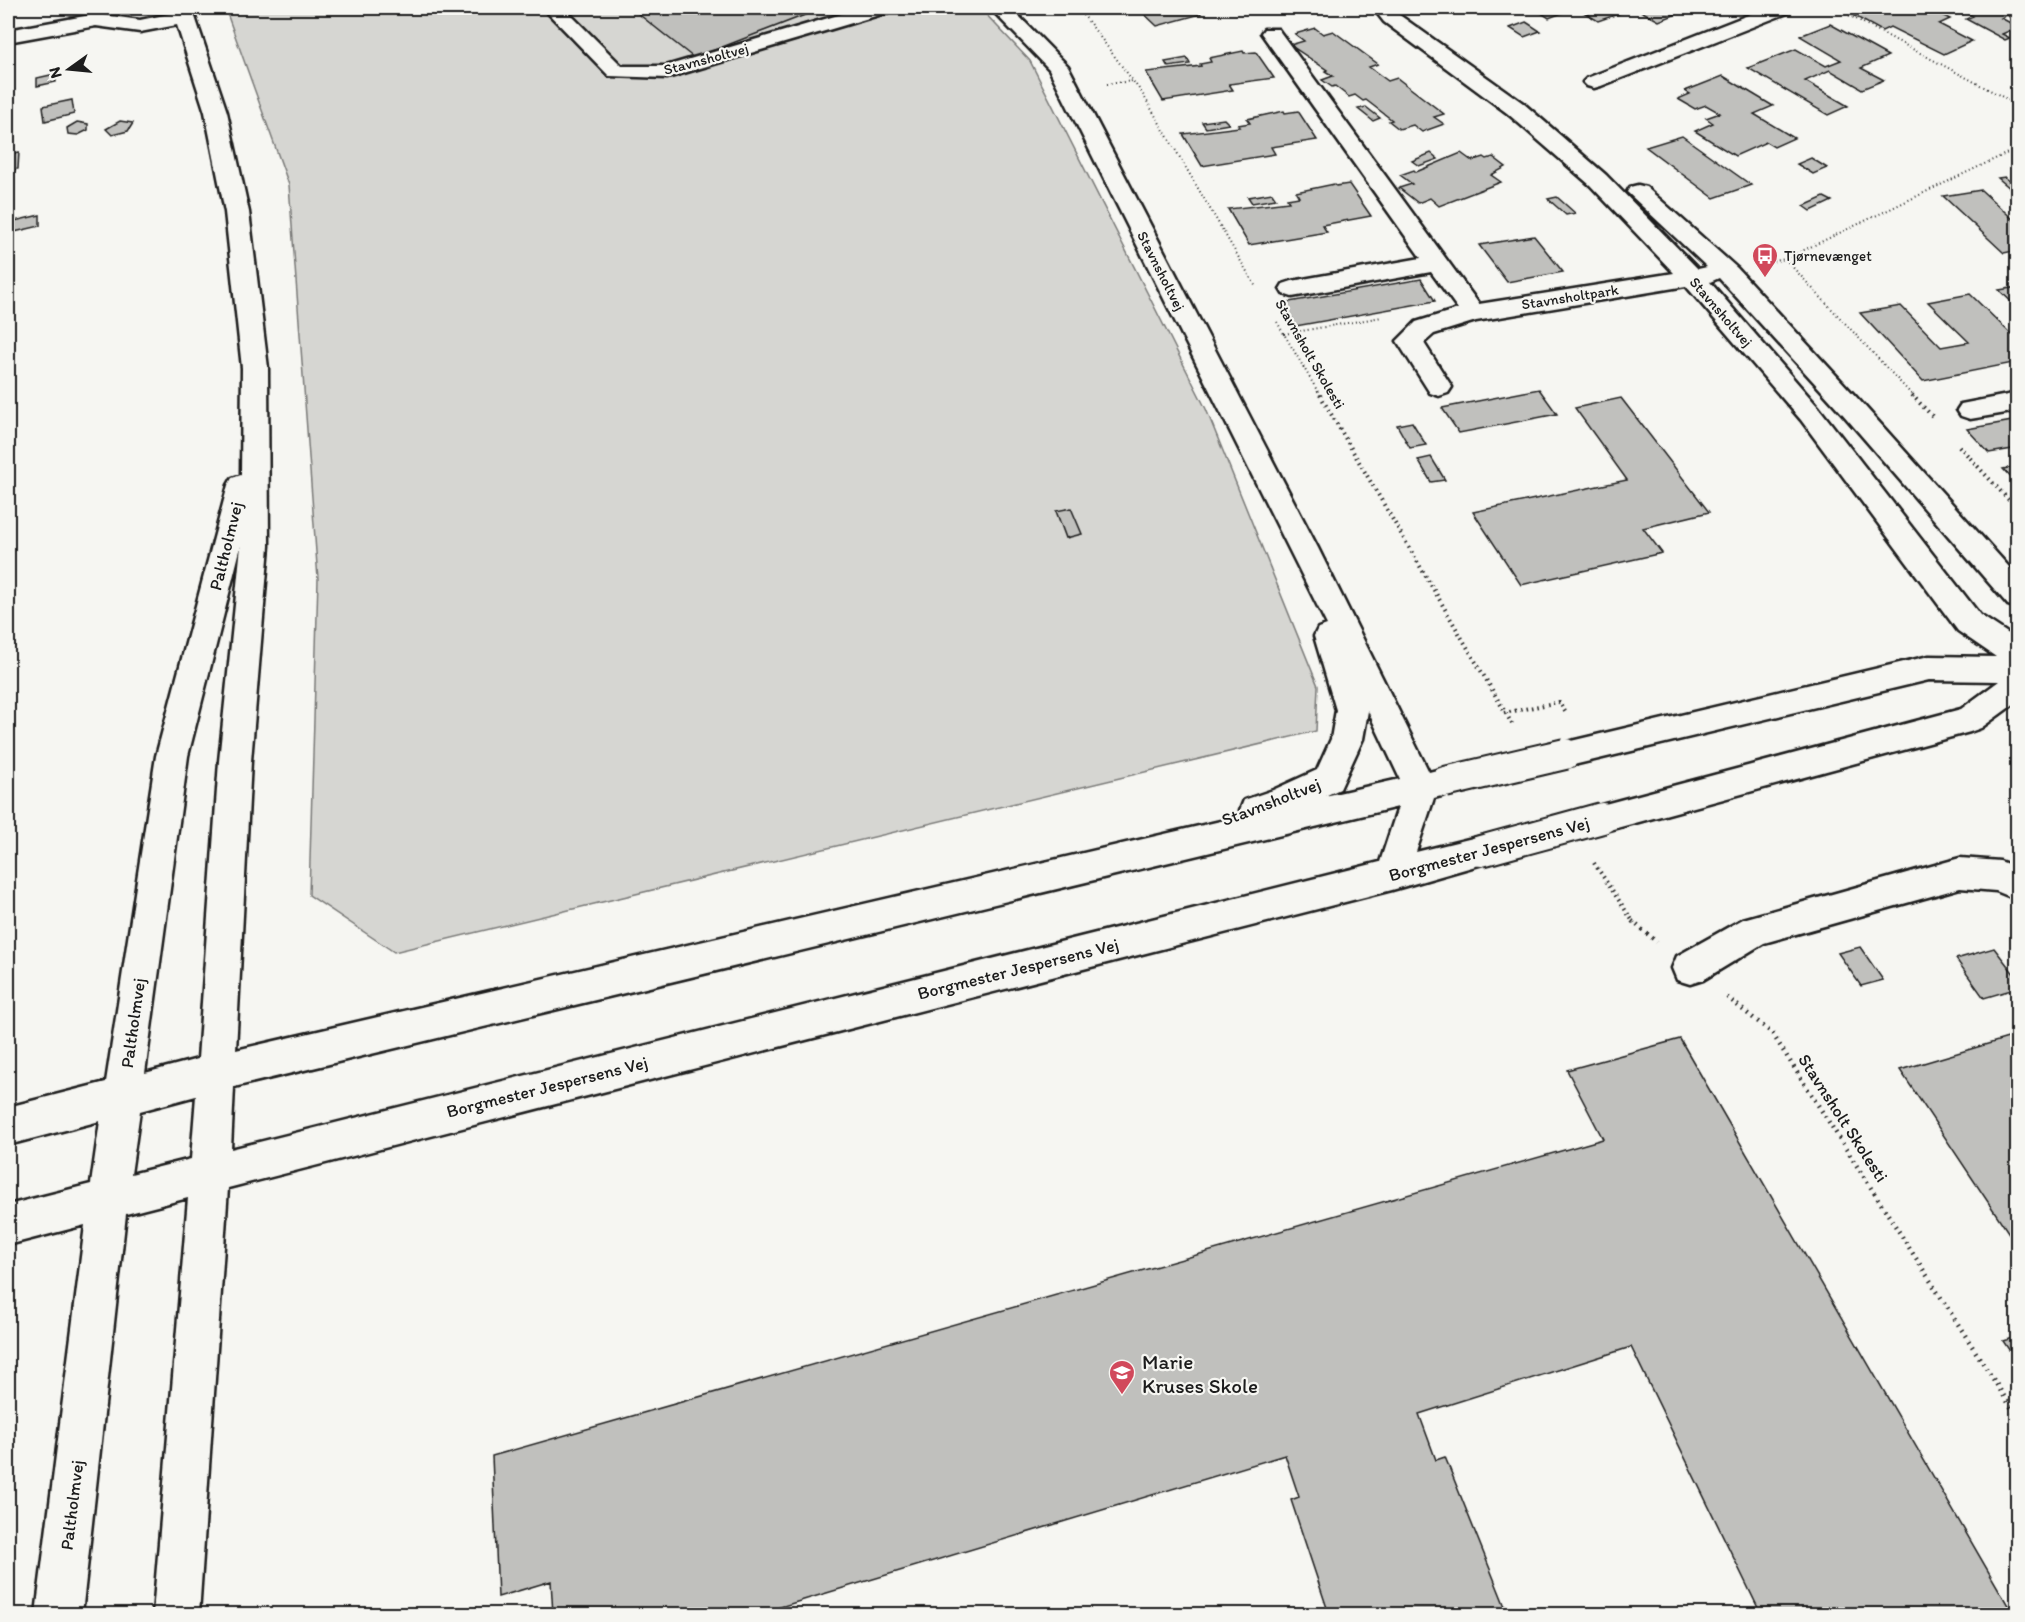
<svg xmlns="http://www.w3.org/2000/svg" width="2025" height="1622" viewBox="0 0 2025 1622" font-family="Itim,sans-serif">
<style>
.green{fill:#d6d6d2;stroke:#797977;stroke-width:1.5}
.building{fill:#c0c0bd;stroke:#1c1c1c;stroke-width:1.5}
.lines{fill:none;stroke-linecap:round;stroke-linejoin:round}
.minor-casing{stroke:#1c1c1c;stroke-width:5}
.path-far2{stroke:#1c1c1c;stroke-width:2;stroke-dasharray:1 3;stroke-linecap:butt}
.path-far1{stroke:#1c1c1c;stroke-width:4;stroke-dasharray:1.5 4;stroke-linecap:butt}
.path{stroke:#1c1c1c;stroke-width:4.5;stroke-dasharray:1.5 5;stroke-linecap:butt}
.minor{fill:#f6f6f2;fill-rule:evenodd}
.minor-bridge-casing{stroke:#1c1c1c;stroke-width:34;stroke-linecap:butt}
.minor-bridge{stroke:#f6f6f2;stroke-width:30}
.labels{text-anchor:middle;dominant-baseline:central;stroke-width:4.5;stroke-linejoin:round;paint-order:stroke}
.far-street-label{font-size:15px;fill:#1c1c1c;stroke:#f6f6f2}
.far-poi-label{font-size:15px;fill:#1c1c1c;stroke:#f6f6f2;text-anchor:start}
.street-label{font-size:18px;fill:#1c1c1c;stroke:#f6f6f2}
.near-poi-label{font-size:21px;fill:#1c1c1c;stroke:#f6f6f2;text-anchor:start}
</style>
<rect width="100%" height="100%" fill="#f6f6f2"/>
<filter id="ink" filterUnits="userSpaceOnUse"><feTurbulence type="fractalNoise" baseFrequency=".0167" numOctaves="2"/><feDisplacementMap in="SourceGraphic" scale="12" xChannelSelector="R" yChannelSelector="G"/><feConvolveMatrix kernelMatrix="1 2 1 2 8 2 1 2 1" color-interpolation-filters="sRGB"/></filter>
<g filter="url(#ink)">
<path class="green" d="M225,8h755l50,53 176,348 112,277 -2,45 -922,221 -85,-57 9,-316 -29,-394z"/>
<path class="building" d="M631,8h192l-129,50z
M1138,8h56l7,6 -44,12z
M1538,8h37l-26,10 -14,-9z
M1577,8h58l-37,13z
M1642,8h32l8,4 -23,9 -22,-12z
M1860,8l18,7 18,-7h31l23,11 -11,5 33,17 -28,13 -54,-27 -8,4 -35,-19z
M1955,8h63v8l-6,3 -5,-4 -6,3 17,9 -16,7 8,4 -5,2 -39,-21 7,-3z
M1526,22l14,9 -16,6 -14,-9z
M1830,24l58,32 -27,12 23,12 -22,9 -32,-19 -25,11 43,25 -20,9 -80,-47 48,-19 30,17 15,-6 -41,-24z
M1315,28l8,6 10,-3 45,33 -9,3 19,14 9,-3 47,36 -10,3 10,7 -22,8 -9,-7 -14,4 -10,-8 3,-1 -26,-20 -3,1 -8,-6 -6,2 -14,-11 -3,1 -10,-7 11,-4 -8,-5 2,-1 -37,-25 14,-4 -9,-7z
M1243,51l1,2 12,-1 18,26 -45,6 4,6 -70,11 -17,-29 55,-6 -1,-2 11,-2 -2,-4z
M1187,58l3,6 -22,3 -3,-5z
M55,74l1,8 -19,4v-8z
M1723,76l50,30 -19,8 40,24 -20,9 -8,-5 -31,14 -40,-25 18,-8 -7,-5 14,-5 -14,-8 -11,4 -17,-10 12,-5 -5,-3z
M12,77l-1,28 -3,1v-28z
M72,100l2,14 -29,7 -2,-15z
M1366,107l14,11 -7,3 -15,-12z
M1284,111l1,2 13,-2 19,29 -46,7 4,7 -73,12 -19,-32 57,-7 -2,-2 12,-2 -3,-4z
M8,113h3l-1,29h-2z
M1224,119l5,5 -23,4 -4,-6z
M120,121l13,2 -5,8 -16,4 -6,-6z
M77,122l11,2v6l-10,5 -10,-1 -1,-6z
M1682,136l69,49 -37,13 -68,-51z
M19,152l-1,17 -10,2v-16z
M1431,153l7,6 -19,7 -7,-5z
M1461,153l11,8 12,-4 3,2 6,-2 13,10 -15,8 10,7 -62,24 -9,-8 -12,5 -19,-15 13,-4 -12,-9 14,-5 2,2z
M1811,158l16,10 -14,6 -16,-10z
M2005,177l9,8 4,-1v11l-20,-17z
M1334,184l2,2 13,-2 22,32 -49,9 5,7 -78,13 -21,-36 61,-7 -2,-3 12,-2 -3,-5z
M1981,190l34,31h3v29l-14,3 -61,-57z
M1272,193l4,6 -24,4 -4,-6z
M1557,197l18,16 -9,2 -18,-16z
M1824,197l8,4 -21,10 -7,-5z
M40,215v11l-30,7v-11z
M1534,236l29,36 -56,10 -28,-37z
M1421,279l14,22 -139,25 -13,-23z
M2018,287v21l-19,-18z
M1970,294l42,41 6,-1v28l-95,19 -63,-68 41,-7 40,41 28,-5 -41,-40z
M1539,389l18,25 -98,19 -17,-25z
M1621,398l88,114 -66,16 19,25 -141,32 -48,-73 154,-32 -52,-72z
M2018,420v28l-29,5 -22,-24z
M1412,422l14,23 -16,3 -13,-23z
M1431,457l14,23 -14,2 -13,-22z
M2018,466v19l-15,-16z
M1071,508l11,26 -16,4 -10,-27z
M1860,947l23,33 -22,6 -23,-33z
M1994,948l24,31v9l-34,10 -28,-39z
M2018,1035v212l-118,-177z
M1680,1039l333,575h-252l-130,-267 -212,67 17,46 9,-3 63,157h-179l-38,-114 8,-3 -14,-42 -528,159h-204l-2,-33 -53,16 -6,-141 1111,-317 -36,-69z
M2018,1336v27l-15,-22z"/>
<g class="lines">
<defs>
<path id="minor" d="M172,8h20l35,104 22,100 19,156 1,178 -18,215 -15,289 1006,-234 -2,-6 4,-10 29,-10 44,-20 14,-31 5,-29 -22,-74 4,-8 9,-3 -278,-556 -59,-61h21l57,58 250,482 111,224 16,-4 11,4 5,10 -5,10 -22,6 -18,54 65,-16 12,5 5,10 -5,10 -101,29 -1164,298 -29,426h-46l35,-416 -62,16 -44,400h-46l49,-389 -77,20v-40l83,-21 9,-63 -92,24v-38l98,-25 50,-326 72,-271 4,-7 9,-3 1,-107 -17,-156 -20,-100 -28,-87 -37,7 -44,-6 -88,16v-12l88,-16 44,6 34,-7zM241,546l-22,215 -21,298 -53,14 43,-317zM1368,711l32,68 -75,17 15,-7 23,-50zM1398,807l-18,55 -1149,287 3,-62zM196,1096l-5,63 -60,15 9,-63z
M543,8h21l58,58h44l196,-58h30l-3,4 -222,66 -58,-2z
M1373,8h20l5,6 125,89 83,72 92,94 9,-2 -80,-75 3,-5 8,-2 8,2 91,81 122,132 159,177v31l-10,-3 -167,-193 -122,-134 -9,4 109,126 161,207 38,25v61l-37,27 -11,4 -368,100 -12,-4 -5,-10 5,-10 371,-99 38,-28 -70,-1 -364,87 -11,-4 -5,-9 5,-9 375,-89 67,1 -38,-26 -157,-211 -115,-134 -210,35 -42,13 -10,9 28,44 -4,6 -9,3 -9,-3 -33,-52 19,-19 42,-13 -27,-37 -139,25 -9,-3 -3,-5 3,-5 9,-3 129,-23 -160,-225 3,-4h14l201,275 195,-31 -84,-88 -83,-72 -123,-91z
M1766,8h27l-3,4 -189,74 -7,2 -7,-2 -4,-4 4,-4z
M2018,393v18l-48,8 -9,-3 -4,-6 4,-6z
M1960,858l40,3 18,7v32l-22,-9 -36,-3 -196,55 -61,37 -13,4 -13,-4 -5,-12 5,-12 66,-37z"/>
</defs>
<use href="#minor" class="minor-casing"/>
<path class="path-far2" d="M1073,8l12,9 57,76 114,194
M1835,8l183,97
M1107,84l26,-3
M1785,259l129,138
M1770,262l15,-3 233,-111
M1277,322l44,75
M1284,334l98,-17"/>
<path class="path-far1" d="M1320,395l192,329
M1912,395l22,23
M1959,446l59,64
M1504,713l55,-11 7,11
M1594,863l40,60"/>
<path class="path" d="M1632,921l25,21
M1727,997l45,36 246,385"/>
<use href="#minor" class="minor"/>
<defs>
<path id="minor-bridge" d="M1445,782l120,-28
M1481,851l121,-33"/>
</defs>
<use href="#minor-bridge" class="minor-bridge-casing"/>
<use href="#minor-bridge" class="minor-bridge"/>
</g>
</g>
<defs>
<symbol id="bus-pin" viewBox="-11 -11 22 30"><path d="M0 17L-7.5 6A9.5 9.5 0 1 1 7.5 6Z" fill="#d1495b" stroke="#f6f6f2"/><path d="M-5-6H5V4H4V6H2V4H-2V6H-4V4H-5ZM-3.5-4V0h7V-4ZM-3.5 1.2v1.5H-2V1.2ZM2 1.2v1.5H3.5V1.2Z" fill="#fff"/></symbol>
<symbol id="school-pin" viewBox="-11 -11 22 30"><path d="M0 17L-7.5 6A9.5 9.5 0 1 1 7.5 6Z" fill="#d1495b" stroke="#f6f6f2"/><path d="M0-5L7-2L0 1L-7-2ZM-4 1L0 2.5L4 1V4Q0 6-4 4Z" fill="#fff"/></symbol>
</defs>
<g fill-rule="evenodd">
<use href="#bus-pin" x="1750" y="241" width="30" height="40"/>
<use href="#school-pin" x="1107" y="1358" width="30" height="40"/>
</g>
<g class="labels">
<g class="far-street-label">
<text transform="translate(706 59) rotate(-15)">Stavnsholtvej</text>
<text transform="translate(1161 271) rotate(63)">Stavnsholtvej</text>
<text transform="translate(1570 297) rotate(-9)">Stavnsholtpark</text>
<text transform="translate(1721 312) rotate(49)">Stavnsholtvej</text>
<text transform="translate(1310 354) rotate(60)">Stavnsholt Skolesti</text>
</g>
<g class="far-poi-label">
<text x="1784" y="256">Tjørnevænget</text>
</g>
<g class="street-label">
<text transform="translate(226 546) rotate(-76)">Paltholmvej</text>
<text transform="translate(1271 802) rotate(-21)">Stavnsholtvej</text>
<text transform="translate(1489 849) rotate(-15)">Borgmester Jespersens Vej</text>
<text transform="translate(1018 969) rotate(-14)">Borgmester Jespersens Vej</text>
<text transform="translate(133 1023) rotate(-82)">Paltholmvej</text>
<text transform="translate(547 1087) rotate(-14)">Borgmester Jespersens Vej</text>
<text transform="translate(1843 1118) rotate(57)">Stavnsholt Skolesti</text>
<text transform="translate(72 1505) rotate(-83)">Paltholmvej</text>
</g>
<g class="near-poi-label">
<text x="1142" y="1361">Marie<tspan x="1142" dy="24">Kruses Skole</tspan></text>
</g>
</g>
<rect width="2025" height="1622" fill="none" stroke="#f6f6f2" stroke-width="30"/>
<rect x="15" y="15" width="1995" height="1592" fill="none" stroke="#1c1c1c" stroke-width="2" filter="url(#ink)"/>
<g transform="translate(69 69) rotate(255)" stroke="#f6f6f2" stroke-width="4.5" paint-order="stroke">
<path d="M0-4.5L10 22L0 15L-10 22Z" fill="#1c1c1c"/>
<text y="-9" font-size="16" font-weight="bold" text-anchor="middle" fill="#1c1c1c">N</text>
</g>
</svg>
